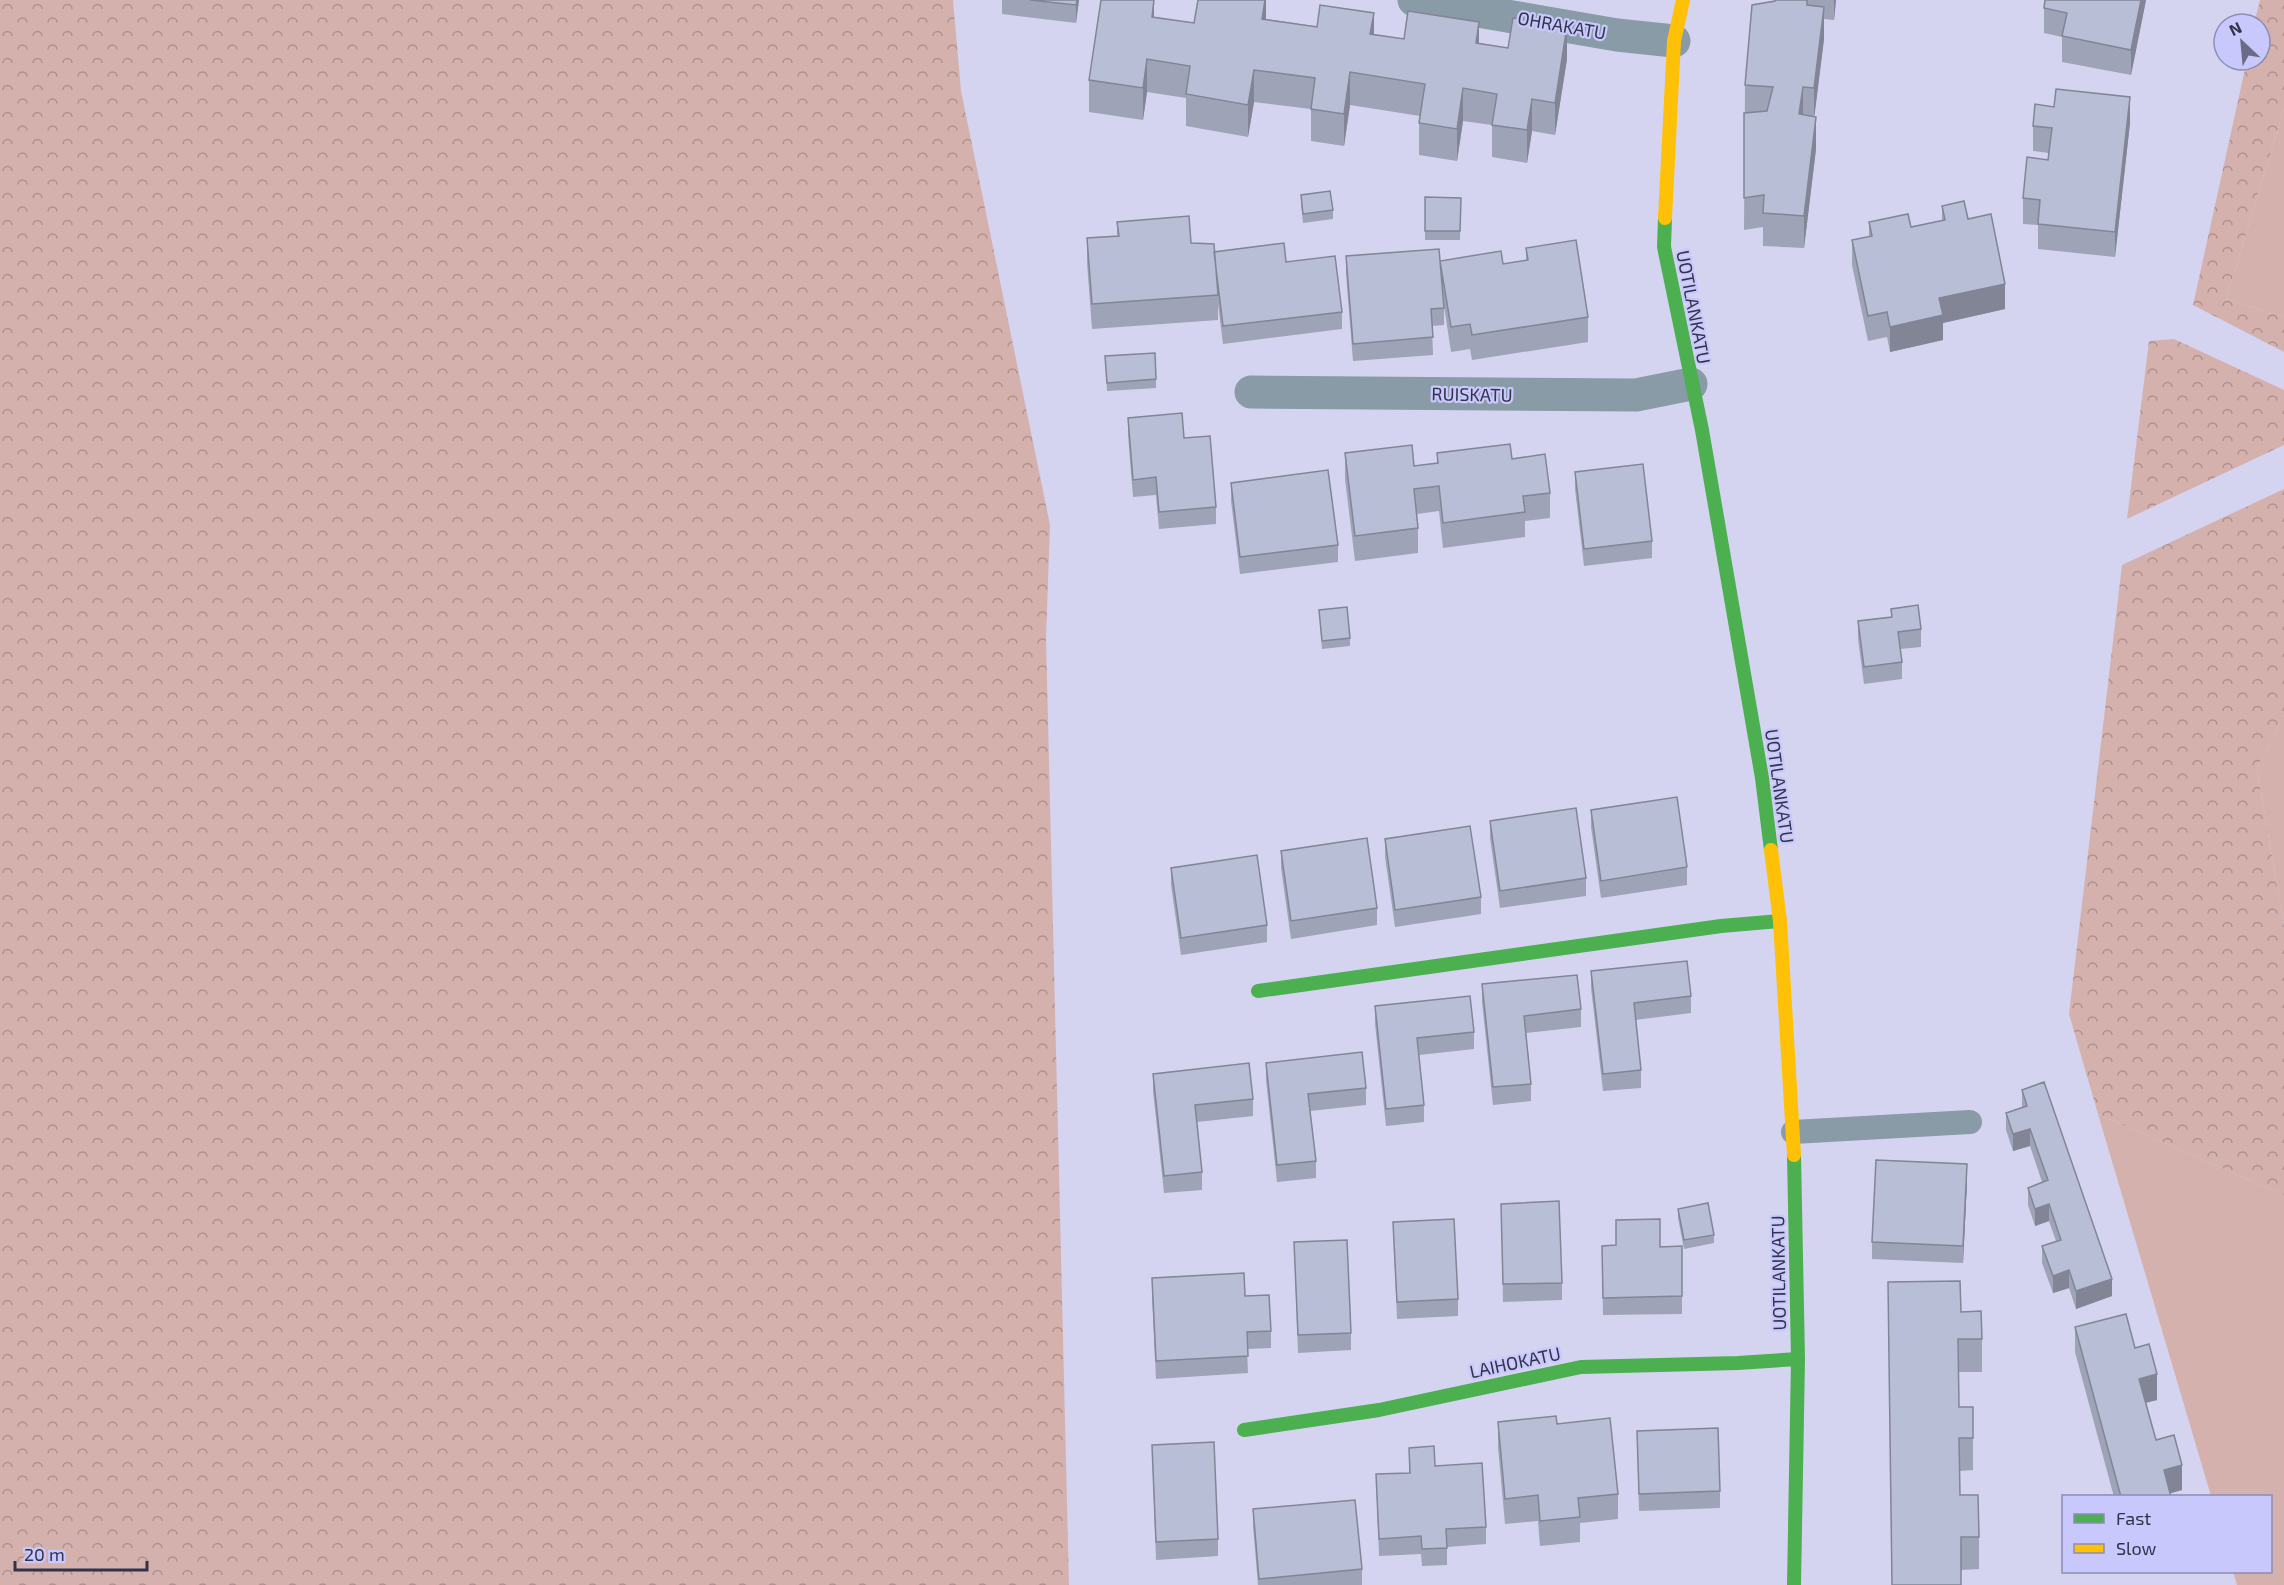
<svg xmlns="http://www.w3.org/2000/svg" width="2284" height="1585" viewBox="0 0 2284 1585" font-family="'Exo 2',sans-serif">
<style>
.green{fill:#d4b1ad}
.forest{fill:url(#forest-crowns)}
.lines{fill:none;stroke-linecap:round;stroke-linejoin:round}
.lane{stroke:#889ba7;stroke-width:24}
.street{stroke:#889ba7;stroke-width:33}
.fast{stroke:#4caf50;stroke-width:14}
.slow{stroke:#ffc107;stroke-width:14}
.wall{fill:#9ea3b8}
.shaded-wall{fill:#818596}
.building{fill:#b8bed6;stroke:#818596;stroke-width:1.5}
.labels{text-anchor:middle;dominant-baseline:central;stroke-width:4.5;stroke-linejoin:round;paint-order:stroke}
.street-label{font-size:18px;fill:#33324b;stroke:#c8c8fc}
</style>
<defs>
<pattern id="forest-crowns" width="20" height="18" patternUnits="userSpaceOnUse" patternTransform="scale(1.5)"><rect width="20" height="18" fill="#d4b1ad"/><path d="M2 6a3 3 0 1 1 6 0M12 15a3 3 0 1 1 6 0" fill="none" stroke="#ad918f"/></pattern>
</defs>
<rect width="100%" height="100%" fill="#d4d4f0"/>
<path class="green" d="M2284,109v208l-58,-18z
M2284,715v212l-27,-159z
M2098,1114l186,81v390h-47l-4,-13h37v-76h-59z"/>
<path class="forest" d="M0,0h953l8,91 89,434 -4,113 23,947h-1069z
M2260,0h24v109l-58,190 58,18v35l-91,-47 54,-245h13v-36h-6z
M2174,339l110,51v55l-157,74 22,-178z
M2284,489v226l-27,53 27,159v268l-186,-81 -29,-100 53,-449z"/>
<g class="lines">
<path class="lane" d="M1793,1132l177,-10"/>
<path class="street" d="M1414,0l203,35 57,6
M1251,392l385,3 55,-11"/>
<path class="fast" d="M1665,218l-1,29 38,183 60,348 9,72
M1258,991l463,-65 59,-5
M1794,1155l4,204 -4,226
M1244,1430l135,-20 202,-43 157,-4 60,-4"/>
<path class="slow" d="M1665,218l9,-177 9,-41
M1771,850l9,71 14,234"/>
</g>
<path class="wall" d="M1002,0h77l-3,23 -74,-9z
M1266,0v19l138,20 75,4 88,16 -12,76 -23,-4 -5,32 -35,-6v-32l-29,-4 -6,40 -38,-6v-32l1,-7 -70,-11 -6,41 -33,-5v-32l-57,-7 -6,35 -62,-11v-28l-39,-6 -4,28 -54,-8v-32l65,-63 40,6z
M1775,0h61l-2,20 -10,-1v20l-10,77 2,33 -12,99 -41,-2v-19l-19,3 1,-145z
M2045,0h101l-15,75 -69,-13v-25l-18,-4v-25z
M2130,123l-15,134 -77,-8v-24l-15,-1v-26l25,-38 1,-7 -16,-2v-25z
M1301,195l32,15v9l-30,4 -2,-19z
M1425,197l36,1 -1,42h-35z
M1942,206l26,13 37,90 -62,14v17l-53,12 -3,-15 -19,4 -16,-76v-25l17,-3v-15l42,5 31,-7z
M1117,222l74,21 23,9 72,10 56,50v17l-119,15 -5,-40v16l-126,9 -5,-66v-25l30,-2z
M1526,248l62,69v25l-116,18 -2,-11 -19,3 -7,-46v19l-12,1 1,29 -80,6 -7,-87v-18l94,7 63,1 23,-3z
M1105,356l51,23v9l-49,3z
M1128,418l56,20 32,69v17l-57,5 -3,-34 -23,2 -5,-62z
M1345,453l69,13 23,-3v-10l75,6 38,34v25l-25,3v16l-82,11 -4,-37 -22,3 1,14v25l-63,8 -10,-82z
M1575,472l77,69v17l-68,8 -9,-77z
M1231,483l107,62v17l-98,12 -9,-73z
M1891,609l30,20v18l-21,2 2,13v17l-38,5 -6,-45v-18l33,-4z
M1319,610l31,28v8l-28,3z
M1591,810l96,57v18l-86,13 -10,-71z
M1490,821l96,57v18l-86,12 -10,-70z
M1385,839l96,58v17l-86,13 -10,-70z
M1281,851l96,57v17l-86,14 -10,-71z
M1171,868l96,57v17l-86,13 -10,-70z
M1591,971l100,25v17l-56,7 6,50v18l-38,3 -12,-103z
M1482,984l99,25v18l-55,6 5,51v17l-38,4 -11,-103z
M1375,1006l99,26v17l-55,6 5,50v17l-38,4 -11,-102z
M1266,1063l100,25v17l-56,6 6,50v17l-39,4 -11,-102z
M1153,1074l100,25v17l-56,6 5,50v18l-38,3 -11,-102z
M2022,1090l90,206 -36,13 -7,-21 -16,5 -11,-30v-17l14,-5 -7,-20 -14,5 -7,-21v-17l14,-6 -12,-36 -17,5 -7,-21v-17l16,-6z
M1967,1182l-4,81 -91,-4v-17z
M1501,1204l61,79v17l-59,2z
M1678,1209l36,26v8l-30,6 -6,-31z
M1393,1222l65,77v17l-61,3z
M1294,1242l57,91v17l-53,3z
M1602,1246h80v68l-79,1z
M1152,1278l93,18 26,35v17l-24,1 1,24 -92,6 -4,-84z
M1888,1282l73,30 21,27v33h-23v35l14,31v32l-13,1v24l19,42v32l-18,1v15h-69z
M2075,1327l60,21 22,52 -11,3 10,37 26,50 -11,3v4h-57l-39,-145z
M1498,1422l59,2 61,70v25l-38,4v19l-40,4 -2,-25 -33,3 -7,-77z
M1637,1431l83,60v17l-81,3z
M1152,1445l66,94v17l-62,4z
M1409,1448l77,79v17l-39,3v18l-25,1 -1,-12 -42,2 -3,-82 33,-1z
M1253,1509l109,60v16h-104l-5,-59z"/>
<path class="shaded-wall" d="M1077,0h2l-3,23v-18z
M1154,0v29l-2,-12z
M1265,0h1v28l-4,-9z
M1834,0h2l-2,20z
M2141,0h5l-15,75v-25z
M1824,7v32l-10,81v-32z
M1374,13v33l-4,-12z
M1479,22v33l-3,-12z
M1567,26v33l-12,76v-32z
M1147,59v33l-4,28v-32z
M1254,70v32l-6,35v-32z
M1350,72v33l-6,41v-32z
M1803,87v32l-4,-5z
M1463,88v33l-6,40v-32z
M2130,97v26l-15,134v-25z
M1532,99v32l-5,32v-33z
M1816,117v32l-12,99v-32z
M2005,284v25l-62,14v17l-53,12v-25l49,-29z
M2030,1129v17l-17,5v-17z
M1967,1164v18l-4,81v-17z
M2049,1204v17l-14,5v-17z
M2069,1270v18l-16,5v-17z
M2112,1279v17l-36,13v-18z
M2157,1374v26l-18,4v-25z
M2182,1465v25l-18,5v-25z"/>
<path class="building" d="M1030,0h47l-1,5z
M1101,0h53l-2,17 42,6 4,-23h67l-3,19 55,8 3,-22 54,8 -4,21 34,5 4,-28 71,11 -3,21 32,5 5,-30 54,8 -12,77 -23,-4 -5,31 -35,-5 5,-31 -34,-6 -6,41 -38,-6 6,-39 -75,-12 -6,42 -33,-5 4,-31 -61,-8 -6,35 -62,-11 4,-28 -43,-7 -4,29 -54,-8z
M1775,0h32v5l17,2 -10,81 -11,-1 -4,27 17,3 -12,99 -41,-3 1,-18 -20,3v-85l23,-2 6,-24 -28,-2 7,-80 23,-4z
M2045,0h96l-10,50 -69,-14 5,-23 -23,-5z
M2056,89l74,8 -15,135 -77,-8 2,-24 -17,-2 4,-41 21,3 4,-32 -19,-2 2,-22 19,3z
M1330,191l3,19 -30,4 -2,-19z
M1425,197l36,1 -1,33h-35z
M1964,201l4,18 23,-5 14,70 -66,14 4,17 -53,12 -3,-15 -19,4 -16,-76 20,-4 -3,-14 39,-8 3,13 34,-7 -3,-14z
M1189,216l2,27 23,1 4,51 -126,9 -5,-66 32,-2 -2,-14z
M1576,240l12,77 -116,18 -2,-11 -19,3 -11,-66 61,-10 2,13 25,-4 -2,-12z
M1284,243l2,19 49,-6 7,56 -119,14 -9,-74z
M1439,249l5,59 -13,1 2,28 -80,7 -7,-88z
M1155,353l1,26 -49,4 -2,-27z
M1182,413l2,25 26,-2 6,71 -57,5 -3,-35 -23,3 -5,-62z
M1510,444l2,15 33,-5 5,39 -27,3 2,16 -82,11 -4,-37 -25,3 4,39 -63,8 -10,-83 67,-8 2,21 24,-3 -1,-10z
M1643,464l9,77 -68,8 -9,-77z
M1328,470l10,75 -98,12 -9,-74z
M1918,605l3,24 -23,3 4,30 -38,5 -6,-46 34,-4 -1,-8z
M1347,607l3,31 -28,3 -3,-31z
M1677,797l10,70 -86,14 -10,-71z
M1576,808l10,70 -86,13 -10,-70z
M1470,826l11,71 -86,13 -10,-71z
M1367,838l10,70 -86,13 -10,-70z
M1257,855l10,70 -86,13 -10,-70z
M1687,961l4,35 -57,7 7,67 -38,4 -12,-103z
M1577,975l4,34 -57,7 7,68 -38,3 -11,-103z
M1470,996l4,36 -57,6 7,67 -38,4 -11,-103z
M1362,1052l4,36 -58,6 8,67 -39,4 -11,-102z
M1249,1063l4,36 -58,6 7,67 -38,4 -11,-102z
M2044,1082l68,197 -36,12 -7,-21 -16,6 -11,-30 19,-6 -12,-36 -14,5 -7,-21 20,-8 -18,-51 -17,5 -7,-21 21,-7 -5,-16z
M1876,1160l91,4 -4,82 -91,-4z
M1559,1201l3,82 -59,1 -2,-80z
M1708,1203l6,32 -30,5 -6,-31z
M1454,1219l4,80 -61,3 -4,-80z
M1660,1219v28l22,-1v50l-79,2 -1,-52 14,-1v-25z
M1347,1240l4,93 -53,2 -4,-93z
M1244,1273l1,23 24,-1 2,36 -24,1 1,24 -92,5 -4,-83z
M1960,1281l1,31 20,-1 1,28h-24l1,68h14v31h-14l1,57h18l1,42h-18v48h-69l-4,-303z
M2126,1314l9,34 14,-4 8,30 -18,5 17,61 18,-5 8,30 -18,5 7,27h-50l-46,-170z
M1556,1416l1,8 53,-6 8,76 -40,4 2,19 -40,4 -2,-26 -33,4 -7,-77z
M1718,1428l2,63 -81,3 -2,-63z
M1214,1442l4,97 -62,3 -4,-97z
M1434,1446l1,20 47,-3 4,64 -40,2 1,19 -25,1 -1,-13 -42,3 -3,-65 34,-1 -1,-25z
M1355,1500l7,69 -103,10 -6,-70z"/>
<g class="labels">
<g class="street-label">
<text transform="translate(1562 25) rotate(10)">OHRAKATU</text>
<text transform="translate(1694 307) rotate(79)">UOTILANKATU</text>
<text transform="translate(1472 394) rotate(1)">RUISKATU</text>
<text transform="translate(1780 786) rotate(82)">UOTILANKATU</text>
<text transform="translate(1778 1273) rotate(-91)">UOTILANKATU</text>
<text transform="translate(1515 1362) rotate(-12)">LAIHOKATU</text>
</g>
</g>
<rect x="2062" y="1495" width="210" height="78" fill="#c8c8fc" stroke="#8c8cb5" stroke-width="1.5"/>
<rect x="2074" y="1514" width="30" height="9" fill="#4caf50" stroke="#8c8cb5" stroke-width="1.5"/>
<text x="2116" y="1525" font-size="18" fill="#33324b">Fast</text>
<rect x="2074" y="1544" width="30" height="9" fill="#ffc107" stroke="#8c8cb5" stroke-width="1.5"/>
<text x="2116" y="1555" font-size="18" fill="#33324b">Slow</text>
<g transform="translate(2242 42) rotate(334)"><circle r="28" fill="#c8c8fc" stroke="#8c8cb5" stroke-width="1.5"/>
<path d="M0-4.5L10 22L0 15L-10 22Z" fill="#6b6b85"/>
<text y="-9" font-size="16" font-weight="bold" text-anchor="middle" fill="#33324b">N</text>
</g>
<path d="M15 1561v9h132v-9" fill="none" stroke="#33324b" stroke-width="3"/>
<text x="24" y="1561" font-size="18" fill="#33324b" stroke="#c8c8fc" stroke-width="4.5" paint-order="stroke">20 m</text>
</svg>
